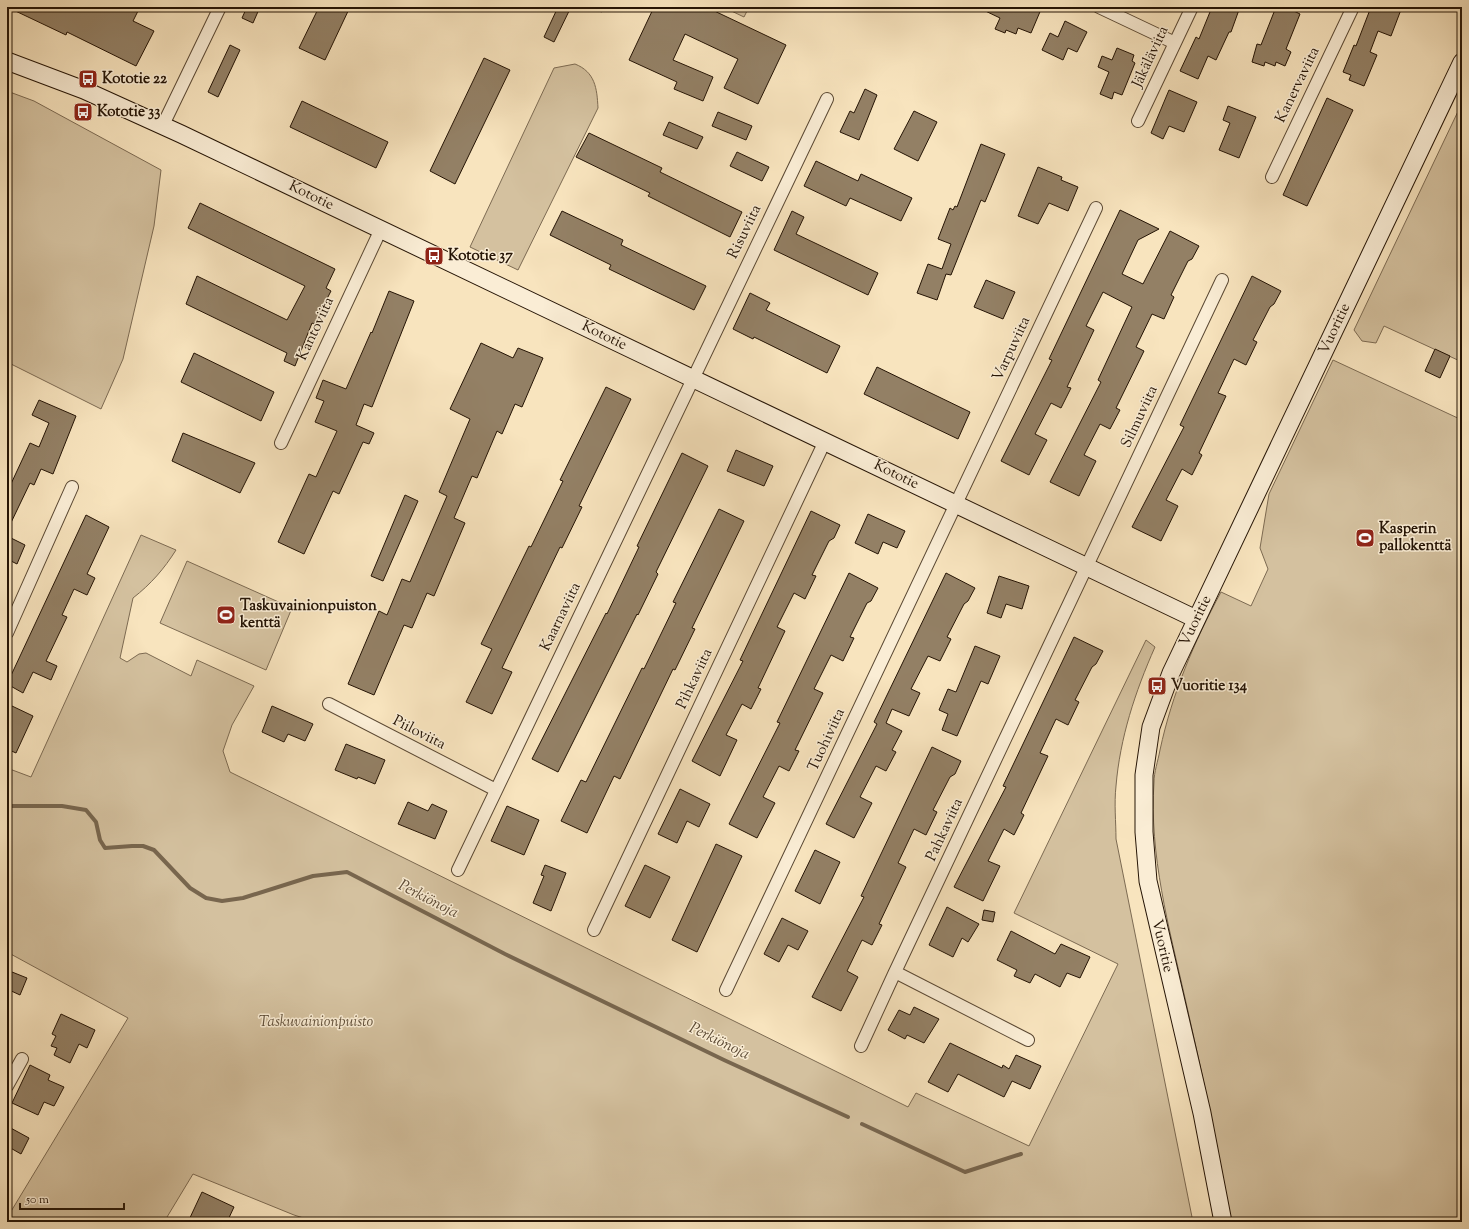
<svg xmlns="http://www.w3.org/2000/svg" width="1469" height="1229" viewBox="0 0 1469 1229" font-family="'Sorts Mill Goudy',serif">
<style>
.green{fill:#d4c19f;stroke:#7c6a52}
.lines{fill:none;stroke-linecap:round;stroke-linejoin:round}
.stream{stroke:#78664e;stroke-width:4}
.building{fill:#938065;stroke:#251405}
.street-casing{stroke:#5a4833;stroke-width:14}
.secondary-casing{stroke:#251405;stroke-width:19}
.street{stroke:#faedd5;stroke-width:12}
.secondary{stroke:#faedd5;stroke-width:17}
.labels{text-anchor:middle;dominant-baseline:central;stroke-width:3;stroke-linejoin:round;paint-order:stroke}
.street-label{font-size:15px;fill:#251405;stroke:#faedd5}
.poi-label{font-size:15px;font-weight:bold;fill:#251405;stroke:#faedd5;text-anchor:start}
.park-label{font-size:15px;font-style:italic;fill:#62513b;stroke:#faedd5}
.water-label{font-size:16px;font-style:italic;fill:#5d4b36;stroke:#faedd5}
</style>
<rect width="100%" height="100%" fill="#f8e4be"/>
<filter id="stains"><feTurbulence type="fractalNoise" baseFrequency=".005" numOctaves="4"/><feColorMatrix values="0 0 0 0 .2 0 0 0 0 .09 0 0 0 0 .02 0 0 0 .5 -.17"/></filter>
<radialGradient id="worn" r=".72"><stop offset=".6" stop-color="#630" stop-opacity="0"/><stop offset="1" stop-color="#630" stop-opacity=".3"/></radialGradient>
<path class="green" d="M595,7h21l-15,5z
M723,7h26l-5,10z
M575,64c20,8 22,24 23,44l-80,162 -48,-23 84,-179z
M7,91l27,10 127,69 -7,56 -31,133 -22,50 -94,-47z
M1462,103v259l-78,-36 -8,17 -14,-2 -8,-11z
M1333,360l129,60v795l-3,7h-228c-13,-75 -29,-149 -46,-224 -16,-71 -36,-143 -31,-216 0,-10 4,-21 6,-32 12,-56 34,-108 61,-158l30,14 17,-37 -8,-21 9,-54z
M141,535l35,15c-12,19 -25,34 -43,48l-13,60 7,4 12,-8 7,-1 45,23 6,-16 57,26 -22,39 -9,26 7,21 678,335 8,-14 113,53 89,-182 -104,-51 132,-273 9,7c-20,45 -35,91 -39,139 -2,18 0,36 0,53l77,383h-877l-22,-7 -101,-41 -29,48h-157v-4l121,-200 -121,-66v-184l24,9z
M187,561l105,47 -26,62 -106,-47z"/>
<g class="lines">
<path class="stream" d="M7,806h55l24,4 10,12 4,18 5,8 27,-2h11l11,4 36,38 16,10 16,3 21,-3 70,-22 34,-4 158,82 219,106 124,57
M862,1124l103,48 56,-18"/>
</g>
<path class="building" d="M7,7h133l-7,14 21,10 -18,35 -69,-34 -1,3z
M247,7h13l-7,16 -11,-5z
M319,7h31l-25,53 -26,-12z
M558,7h13l-17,35 -10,-5z
M654,7h52l80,38 -28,59 -34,-16 14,-29 -53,-25 -12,26 40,17 -10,24 -29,-12 3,-7 -48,-22z
M977,7h65l-11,26 -13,-5 -2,6 -10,-4 -1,3 -10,-4 5,-11z
M1212,7h28l-9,25h-2l-13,28 -8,-4 -10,23 -18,-8 16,-34 3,2z
M1276,7h19l-1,4 6,3 -14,35 5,3 -6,14 -9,-4 -1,4 -10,-4 -1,4 -12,-4 5,-18 4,1z
M1371,7h31l-11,29 -13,-5 -8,21 7,3 -13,31 -15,-6 2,-5 -8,-3 11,-27 2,1z
M1065,21l22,11 -10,20 -9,-4 -5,12 -21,-10 8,-17 8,4z
M230,45l10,5 -22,47 -10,-5z
M1117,48l17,7 -2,6 3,2 -13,32 -8,-3 -2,7 -12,-5 9,-22 -11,-5 4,-11 10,4z
M484,58l26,12 -55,114 -25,-13z
M865,89l12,6 -18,45 -19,-8 10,-21 4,2z
M1169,90l28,12 -13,30 -15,-6 -6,13 -12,-6z
M1327,98l26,12 -46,96 -24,-11z
M302,101l86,41 -12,26 -86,-41z
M1228,106l28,11 -17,41 -20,-8 11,-27 -7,-3z
M914,111l23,11 -19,39 -24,-12z
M718,112l34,14 -6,14 -34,-14z
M669,122l34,15 -6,12 -34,-14z
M589,133l73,35 -2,4 82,40 -12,25 -82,-41 2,-3 -74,-36z
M981,144l24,10 -20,48 -4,-2 -30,75 -5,-1 -9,26 -20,-7 11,-29 14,5 9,-25 -13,-5 12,-31 3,2 2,-4 2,1z
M737,152l32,15 -7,14 -32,-15z
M816,161l42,20 3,-7 51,24 -11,23 -51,-23 -4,8 -42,-20z
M1038,167l24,10 -1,3 17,7 -10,24 -19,-8 -11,21 -20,-8z
M200,203l135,66 -9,19 5,3 -17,33 -2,-1 -17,43 -11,-5 3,-8 -101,-49 11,-28 90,44 18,-34 -117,-58z
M1120,210l39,19 -21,11 -16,34 21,10 27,-53 29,15 -7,13 -4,2 -17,34 3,2 -10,22 -12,-5 -16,33 8,4 -28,57 4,2 -10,19 -10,-5 -16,31 12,6 -17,35 -29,-14 51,-100 -3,-2 34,-73 -29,-15 -17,34 8,4 -27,57 4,1 -10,20 -10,-5 -16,31 12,6 -18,35 -28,-14 51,-101 -3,-1z
M562,211l61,29 -2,5 85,41 -12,24 -85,-41 2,-4 -61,-30z
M792,211l12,6 -8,17 82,39 -10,22 -94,-45z
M1252,276l29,15 -7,13 -4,3 -17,33 4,2 -11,23 -12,-6 -16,34 8,3 -27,57 3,2 -10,20 -10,-6 -16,31 12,6 -17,35 -29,-14 52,-100 -4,-2z
M986,280l29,12 -12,27 -29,-12z
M389,291l25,10 -42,106 -8,-3 -8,21 18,8 -5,11 -6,-2 -24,52 -6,-3 -29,63 -26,-12 31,-68 7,3 21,-46 -22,-9 9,-21 -8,-3 7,-18 23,9 25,-57 1,1z
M750,293l20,10 -4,7 74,36 -13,27 -73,-36 -1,2 -20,-10z
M481,343l32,15 5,-10 25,10 -21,49 -7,-3 -13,30 -5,-3 -20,47 -5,-2 -18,42 11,5 -31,73 -7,-3 -15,35 -8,-3 -30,70 -26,-11 31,-73 8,4 15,-36 8,3 37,-86 -8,-4 31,-73 -20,-10z
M1435,349l15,7 -10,22 -15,-7z
M194,353l80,39 -13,29 -80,-39z
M877,367l93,45 -12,27 -94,-45z
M606,387l25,12 -52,107 3,1 -20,41 -2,-1 -58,121 10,4 -20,42 -26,-12 26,-53 -11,-5 48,-98 2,1 32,-66 -3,-1z
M39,400l37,16 -23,58 -12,-5 -7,16 -4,-2 -23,48v-46l3,1 20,-43 9,4 10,-24 -17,-8z
M183,433l72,30 -15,30 -68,-32z
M736,450l37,16 -9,20 -37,-15z
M682,453l26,13 -52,106 2,2 -20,41 -1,-1 -79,158 -26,-13 74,-146 1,1 32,-67 -2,-1z
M405,495l13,6 -35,80 -12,-5z
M719,509l25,12 -52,107 3,1 -20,41 -2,-1 -53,110 -6,-3 -27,57 -26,-12 20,-41 5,2 56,-114 2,1 32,-66 -3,-1z
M811,511l29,14 -6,13 -5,3 -17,34 4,1 -11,23 -11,-6 -17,34 8,4 -27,57 3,1 -10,20 -9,-5 -16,31 11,5 -17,36 -28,-15 51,-100 -3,-1z
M868,514l37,17 -8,17 -14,-6 -5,12 -23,-11z
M86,515l23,12 -22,47 8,4 -8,17 -13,-6 -12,26 5,2 -21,44 11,5 -6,14 -18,-8 -10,21 -16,-9z
M7,536l18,9 -8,19 -10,-5z
M849,573l29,15 -7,13 -4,2 -17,34 4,1 -11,23 -12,-6 -17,34 9,4 -28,57 4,1 -10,20 -10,-5 -16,31 12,6 -18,35 -28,-14 51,-101 -3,-1z
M946,573l29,15 -7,13 -4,3 -17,33 4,2 -11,22 -12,-5 -17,33 9,4 -11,23 -17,-7 -6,14 16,8 -10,19 4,2 -10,19 -10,-5 -16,31 12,6 -18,35 -28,-14 51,-100 -3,-2z
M999,576l30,10 -7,23 -16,-5 -5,14 -14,-5z
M1074,637l29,14 -7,13 -4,3 -17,33 4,2 -11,23 -12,-6 -16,34 8,3 -27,57 3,2 -10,20 -10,-6 -16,32 12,5 -17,35 -29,-14 52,-100 -3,-1z
M975,646l25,10 -12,28 -7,-3 -24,55 -15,-6 6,-16 -9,-4 9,-21 8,3z
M12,706l21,10 -17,37 -9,-4v-31z
M272,706l41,18 -8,17 -17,-7 -4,8 -22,-10z
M346,744l39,16 -10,24 -17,-7 -1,2 -22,-9z
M932,747l29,14 -6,13 -5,3 -17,33 4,2 -11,23 -12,-6 -16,34 8,4 -27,57 3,1 -10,20 -10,-5 -15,31 11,6 -17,34 -29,-14 52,-100 -3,-1z
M680,789l30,15 -11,23 -12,-6 -10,22 -19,-9z
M408,802l20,9 4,-7 15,7 -12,28 -37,-15z
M507,806l32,14 -15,35 -33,-14z
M716,844l26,12 -45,96 -25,-12z
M815,850l25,12 -20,42 -25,-13z
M545,865l21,8 -15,38 -18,-8 11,-27 -3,-1z
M645,865l25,12 -20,41 -25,-12z
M947,907l32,17 -11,18 -6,-4 -9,19 -24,-12z
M984,910l11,2 -2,10 -11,-2z
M782,918l26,13 -10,19 -10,-5 -9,17 -15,-8z
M1011,931l44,23 6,-10 29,13 -10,21 -13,-5 -7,14 -25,-13 -5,9 -16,-7 3,-6 -20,-10z
M7,970l20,8 -7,17 -13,-6z
M914,1007l25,12 -15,24 -17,-8 -2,4 -17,-9 11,-20 11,5z
M61,1014l34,16 -8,18 -8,-4 -9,19 -16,-8 3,-7 -6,-2 5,-10 -4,-2z
M950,1043l52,25 1,-3 6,4 7,-14 25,11 -11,23 -18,-8 -8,16 -46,-23 -10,18 -20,-10z
M30,1065l20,10 -2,5 16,7 -10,19 -10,-4 -6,13 -26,-12z
M7,1126l22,12 -8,16 -14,-8z
M202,1192l32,15 -7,15h-39z"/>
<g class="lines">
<defs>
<path id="street" d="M1099,7l76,36
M1138,121l54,-114
M163,125l57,-118
M1272,177l81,-170
M281,443l100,-214
M7,633l65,-146
M329,704l167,86
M458,870l369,-771
M594,930l231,-489
M726,990l370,-782
M1028,1040l-133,-68 327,-692
M861,1046l34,-74
M7,1086l15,-27"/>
<path id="secondary" d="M7,61l77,29 97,44 1015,485
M1223,1222l-21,-109 -54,-232 -4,-49v-57l7,-48 20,-54 291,-611"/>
</defs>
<use href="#street" class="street-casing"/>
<use href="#secondary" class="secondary-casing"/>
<use href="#street" class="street"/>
<use href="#secondary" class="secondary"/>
</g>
<defs>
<symbol id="bus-square" viewBox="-11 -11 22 22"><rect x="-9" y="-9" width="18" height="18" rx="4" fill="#8f2418" stroke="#faedd5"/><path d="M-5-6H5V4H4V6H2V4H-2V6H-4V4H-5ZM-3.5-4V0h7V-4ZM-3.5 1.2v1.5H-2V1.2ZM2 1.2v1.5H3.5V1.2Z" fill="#fff"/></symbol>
<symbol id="stadium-square" viewBox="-11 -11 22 22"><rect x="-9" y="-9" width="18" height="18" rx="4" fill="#8f2418" stroke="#faedd5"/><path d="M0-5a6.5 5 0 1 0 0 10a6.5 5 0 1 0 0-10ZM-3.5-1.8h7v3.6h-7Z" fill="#fff"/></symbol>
</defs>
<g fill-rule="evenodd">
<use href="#bus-square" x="77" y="68" width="22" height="22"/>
<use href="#bus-square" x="72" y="101" width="22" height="22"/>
<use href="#bus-square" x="423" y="245" width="22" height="22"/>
<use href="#stadium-square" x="1354" y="527" width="22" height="22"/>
<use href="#stadium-square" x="215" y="604" width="22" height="22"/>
<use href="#bus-square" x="1146" y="675" width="22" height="22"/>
</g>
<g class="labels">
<g class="street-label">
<text transform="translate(1151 57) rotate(-65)">Jäkäläviita</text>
<text transform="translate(1298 85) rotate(-64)">Kanervaviita</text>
<text transform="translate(311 196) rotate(26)">Kototie</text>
<text transform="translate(745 232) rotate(-64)">Risuviita</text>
<text transform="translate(316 329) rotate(-65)">Kantoviita</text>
<text transform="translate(1335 329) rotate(-65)">Vuoritie</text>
<text transform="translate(604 336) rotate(26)">Kototie</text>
<text transform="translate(1012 349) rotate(-65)">Varpuviita</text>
<text transform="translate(1140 417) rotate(-65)">Silmuviita</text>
<text transform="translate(896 475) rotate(26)">Kototie</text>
<text transform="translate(561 617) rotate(-64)">Kaarnaviita</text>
<text transform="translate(1196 621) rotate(-64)">Vuoritie</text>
<text transform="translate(695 679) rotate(-65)">Pihkaviita</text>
<text transform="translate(419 733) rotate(27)">Piiloviita</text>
<text transform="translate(827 740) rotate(-65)">Tuohiviita</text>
<text transform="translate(945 830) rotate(-65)">Pahkaviita</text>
<text transform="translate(1162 946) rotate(77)">Vuoritie</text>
</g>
<g class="poi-label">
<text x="102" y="79">Kototie 22</text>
<text x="97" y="112">Kototie 33</text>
<text x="448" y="256">Kototie 37</text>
<text x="1379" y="529">Kasperin<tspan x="1379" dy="17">pallokenttä</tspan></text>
<text x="240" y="606">Taskuvainionpuiston<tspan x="240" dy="17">kenttä</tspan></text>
<text x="1171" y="686">Vuoritie 134</text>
</g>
<g class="park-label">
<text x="316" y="1022">Taskuvainionpuisto</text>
</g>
<g class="water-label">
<text transform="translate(428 900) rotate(27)">Perkiönoja</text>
<text transform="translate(719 1042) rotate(26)">Perkiönoja</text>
</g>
</g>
<rect width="1469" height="1229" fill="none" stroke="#f8e4be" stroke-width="24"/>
<rect x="8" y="8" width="1453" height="1213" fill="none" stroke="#251405" stroke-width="2"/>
<rect x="12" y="12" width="1445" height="1205" fill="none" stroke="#251405"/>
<path d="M20 1203v6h104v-6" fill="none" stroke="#251405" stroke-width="2"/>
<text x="26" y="1203" font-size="12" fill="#251405" stroke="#faedd5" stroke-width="3" paint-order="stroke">50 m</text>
<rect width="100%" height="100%" filter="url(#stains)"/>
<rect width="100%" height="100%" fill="url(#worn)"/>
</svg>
